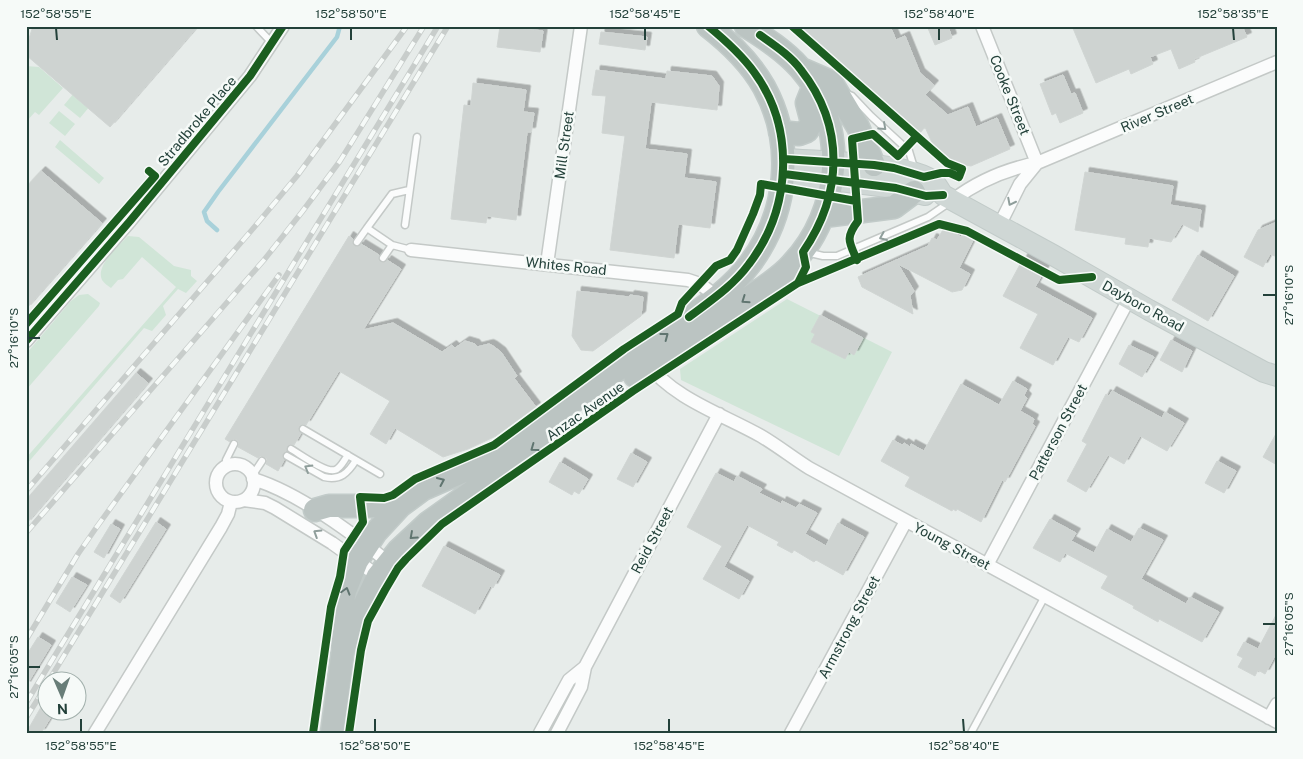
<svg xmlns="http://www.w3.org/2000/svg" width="1303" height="759" viewBox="0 0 1303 759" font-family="'Public Sans',sans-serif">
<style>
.green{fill:#d0e5d7}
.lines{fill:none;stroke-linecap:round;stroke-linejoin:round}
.stream{stroke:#a8d1da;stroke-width:4.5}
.building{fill:#ced3d1;stroke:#d0d5d3;filter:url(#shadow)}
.lane-casing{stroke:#c4c9c7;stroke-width:9}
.street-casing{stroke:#c4c9c7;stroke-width:15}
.primary-casing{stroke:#c2cbc9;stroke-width:22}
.highway-casing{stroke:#c2cbc9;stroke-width:25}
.lane{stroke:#fbfcfc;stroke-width:6}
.street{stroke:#fbfcfc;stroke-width:12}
.primary{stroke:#cfd7d5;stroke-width:20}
.highway{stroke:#bbc4c2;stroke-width:22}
.rail-casing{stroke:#c8cdcb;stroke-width:5.5}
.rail{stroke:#f6faf8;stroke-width:4;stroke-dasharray:11;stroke-linecap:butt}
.cycleway-casing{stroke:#f6faf8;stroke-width:11}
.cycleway{stroke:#1b5e20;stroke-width:8}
.oneway{stroke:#8f9e9b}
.oneway2{stroke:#607570}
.ticks{fill:none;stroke:#23413a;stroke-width:2}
.labels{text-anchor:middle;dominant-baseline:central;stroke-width:5;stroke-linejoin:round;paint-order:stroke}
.street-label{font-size:14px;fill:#23413a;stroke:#f6faf8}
.neatline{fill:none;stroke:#23413a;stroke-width:2}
.ticks-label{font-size:12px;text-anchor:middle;fill:#23413a}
</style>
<defs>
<filter id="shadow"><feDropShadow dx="4.5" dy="-4.5" stdDeviation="0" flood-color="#0004"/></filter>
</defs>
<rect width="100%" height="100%" fill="#e7ecea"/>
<path class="green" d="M26,66l13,1 24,21 -24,27 -4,-3 -9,10z
M74,93l16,13 -10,12 -16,-13z
M59,111l16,13 -10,12 -16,-13z
M60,140l44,38 -5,6 -44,-37z
M128,236l11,1 35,29 17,4v6l6,5 -11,12 -8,-4 -15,17 3,9 -14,16 -8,-3 -118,137v-7l150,-171 -34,-30 -19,22 -5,1 -7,8c-3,-2 -7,-5 -9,-8 -7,-14 17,-35 26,-44z
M88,294l12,9 -1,3 -73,84v-36l45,-53 8,-6z
M787,299l105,53 -53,104 -158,-76 -1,-11z"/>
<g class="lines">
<path class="stream" d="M217,230l-10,-9 -3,-9 14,-20 119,-155 3,-11"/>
</g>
<path class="building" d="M33,26h165l-88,101 -84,-72v-7z
M500,26l43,5 -3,21 -43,-5z
M800,26h90l6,14 9,-4 15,37 14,12 -9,10 23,20 20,-8 8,20 21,-9 13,31 -39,17 -22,-4 -15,-15 -9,-20 -5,6z
M927,26h21l4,12 -17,7z
M1072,26h170l5,11 -53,22 1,3 -16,7 -8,-20 -21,8 3,7 -22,10 -2,-5 -33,14z
M601,32l46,5 -2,13 -46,-6z
M596,70l70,9 1,-8 45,5 7,10 -2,24 -66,-8 -6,47 42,5 -3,24 32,4 -6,46 -32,-4 -4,34 -64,-8 15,-114 -23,-3 4,-37 -14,-1z
M1063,75l8,19 4,-1 8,20 -23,10 -4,-10 -4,2 -12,-31z
M473,83l53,7 -3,22 11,1 -3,19h-4l-11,88 -29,-4 -1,7 -35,-4 13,-114 7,1z
M41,171l61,52 -76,86v-122z
M1085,172l88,14 -3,19 31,5 -3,22 -16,-8 -11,18 -22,-4 -1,9 -23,-3 1,-6 -51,-8z
M1277,222v35l-7,-3 -7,13 -19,-10 14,-27z
M944,228l17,9 2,-4 10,7 -14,28 11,6 -8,16 -10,2 -54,-28 16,27 -4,5 3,18 -51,-27 -4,-10 70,-31 4,-8 5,2z
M349,236l4,3 -1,5 3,2 4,1 2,-3 18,11 -1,5 3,2 4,1 2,-3 14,9 -38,61 30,-7 49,29 10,-7 3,3 10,-7 10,3 2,3 12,-3 4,2 8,6 16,24 -3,2 22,29 -40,29 -28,13 -25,8 -48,-29 -9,16 -16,-10 20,-33 -51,-30 -33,54 -3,-1 -4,2 -1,3 3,4 -7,12 -3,-1 -4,2 -1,5 -4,5 2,4 -6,11 -12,-7 1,-5 -3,-2 -4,-1 -2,2 -20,-11 1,-4 -2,-3 -4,-1 -3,3 -5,-3z
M1198,255l36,21 -26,45 -36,-21z
M1024,257l22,11 -11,19 57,31 -13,24 -11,-5 -15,28 -33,-17 18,-34 -35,-18z
M577,291l52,6 1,-2 13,2 -2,19 -48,35 -12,-1 -9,-14z
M820,315l43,23 -9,17 -5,-3 -4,7 -34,-17 4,-8 -4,-2z
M1171,340l21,11 -10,21 -22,-12z
M1129,345l25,12 -12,20 -23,-13z
M136,373l12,10 -122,141v-24z
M1013,381l14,8 -3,6 3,3 -7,13 14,8 -2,5 3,2 -30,56 -3,-2 -21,42 -24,-13 -1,2 -3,-2 -1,2 -47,-25 5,-9 -29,-16 12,-21 9,5 2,-2 6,4 1,-3 13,7 37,-67 38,21z
M1112,391l50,27 3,-6 19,11 -17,28 -27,-15 -16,28 -16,-9 -22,37 -19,-11 20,-37 -5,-3 24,-47 3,2z
M1277,432v33l-14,-8z
M631,453l16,9 -14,25 -16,-8z
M1217,461l19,10 -12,22 -19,-10z
M560,462l28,17 -9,15 -5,-3 -2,4 -23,-13z
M716,473l18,9 3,-6 25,13 -3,4 22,11 1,-3 14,7 3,-4 18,9 -12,21 21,12 12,-23 26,14 -21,38 -27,-15 -2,2 -20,-12 -2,3 -15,-8 2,-3 -32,-17 -23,42 25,14 -10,18 -36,-20 19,-33 -35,-19z
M1050,519l26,14 -5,8 23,12 13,-24 24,13 8,-14 24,12 -22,39 45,25 4,-7 29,15 -17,30 -43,-23 -1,3 -25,-14 1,-2 -33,-18 7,-12 -43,-23 -5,9 -27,-14z
M156,522l10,7 -46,74 -10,-7z
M111,524l9,5 -16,29 -10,-6z
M444,546l56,29 -7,13 -3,-2 -15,28 -53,-28z
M72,577l15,8 -17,27 -14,-9z
M1277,613v39l-12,22 -7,-4 -3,6 -17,-9 5,-9 -6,-3 7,-13 14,7z
M38,637l13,8 -25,41v-30z
M48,695v17h6l-13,21h-15z"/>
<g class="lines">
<defs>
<path id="lane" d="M256,26l16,17
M847,94l5,2 19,20 38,35 6,20
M409,190l-17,4 -25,34 25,17 19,5
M405,225l12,-88
M357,242l10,-14
M806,252l17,4h14l91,-39 22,-15
M383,258l9,-13
M303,429l77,45
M291,449c9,5 34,24 44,21 6,-2 9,-10 13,-15
M287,456l37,21c16,4 24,-4 32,-17
M227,466l-1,-6 8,-16
M252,476l10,-15
M971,733l74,-137"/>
<path id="street" d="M982,26l55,137
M953,200c25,-19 54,-31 84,-37l240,-101
M999,226l21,-42 17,-21
M411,250l277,30 12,4 16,12
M547,264l34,-238
M26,341l104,-120 120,-145 33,-50
M647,363c25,35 77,52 114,73 17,10 32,22 48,32l468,254
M216 483a19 19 0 1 1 38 0a19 19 0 1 1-38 0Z
M253,479c46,14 98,53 135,83
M244,500l21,3 10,5 57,35 46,33
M987,565l142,-266
M1269,718l8,-14
M95,733l126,-206 7,-13 3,-12
M540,733l29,-53 16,-13
M557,733l24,-46 4,-20 134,-253
M791,733l115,-212"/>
<path id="primary" d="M784,159c31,2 128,3 150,23 3,3 6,9 9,13l110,60 96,55 115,62 13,4
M784,174l112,14 29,7"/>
<path id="highway" d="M801,69l30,13 27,45 16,38
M780,132l19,2 8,-3 5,-9 -5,-19 4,-10
M824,216l70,-9 20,-15
M635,376c35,-25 71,-48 106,-73 17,-12 37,-23 51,-39 50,-52 57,-141 8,-196 -15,-17 -35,-30 -54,-42
M315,510l14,-4h71
M343,650l15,-27 4,-13 16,-34 20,-25 30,-28 128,-91
M332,733l11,-83 -3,-28 2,-16 3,-15 12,-30 19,-29 24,-26 23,-17 57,-25 21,-13c55,-37 110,-76 164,-116 28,-21 62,-41 84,-70 39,-51 46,-121 15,-178 -14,-25 -34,-44 -56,-61"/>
</defs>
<use href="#lane" class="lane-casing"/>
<use href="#street" class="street-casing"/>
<use href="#primary" class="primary-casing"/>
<use href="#highway" class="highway-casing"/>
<use href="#lane" class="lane"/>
<use href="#street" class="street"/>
<use href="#primary" class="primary"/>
<use href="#highway" class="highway"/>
<defs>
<path id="rail" d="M26,491l225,-260 46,-55 110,-150
M26,533l238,-273 38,-48 38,-51 84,-135
M26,640l52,-86 18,-26 183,-253
M48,682l400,-656
M26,703l412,-677
M26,718l22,-35"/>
</defs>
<use href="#rail" class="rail-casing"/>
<use href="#rail" class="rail"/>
<defs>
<path id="cycleway" d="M760,35c14,10 31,21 41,35 44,56 42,124 2,182l3,15 -8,16
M784,159l90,6 20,3 30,9 17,-4h9l9,4 3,-8 -15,-6 -155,-137
M784,174l112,14 30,8 17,-1
M857,260c-8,-18 -12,-22 1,-39l-6,-82 21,-5 25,22 18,-19
M689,317c21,-16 44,-31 60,-53 42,-55 47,-135 5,-192 -13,-18 -29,-32 -46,-46
M26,324l129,-148 -6,-5
M26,341l104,-120 120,-145 33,-50
M313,733l18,-126 9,-30 4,-26 19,-29 -3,-25 24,1 9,-3 22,-16 79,-34 130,-96 54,-35 4,-11 34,-37 14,-6 7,-10 16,-36 7,-19 1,-11 95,17
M349,733l12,-83 7,-29 17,-31 13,-22 8,-9 36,-35 191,-133 165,-108 141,-59 28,7 92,49 33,-3"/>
</defs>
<use href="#cycleway" class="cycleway-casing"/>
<use href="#cycleway" class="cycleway"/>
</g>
<defs><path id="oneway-chevron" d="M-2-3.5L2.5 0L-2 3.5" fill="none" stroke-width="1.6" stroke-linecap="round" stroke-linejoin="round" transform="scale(1.25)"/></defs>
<g class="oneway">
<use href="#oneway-chevron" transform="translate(883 127) rotate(42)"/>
<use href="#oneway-chevron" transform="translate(1011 202) rotate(117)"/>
<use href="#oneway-chevron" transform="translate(883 237) rotate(157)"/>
<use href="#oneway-chevron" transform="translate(308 468) rotate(-150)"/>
<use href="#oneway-chevron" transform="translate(317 533) rotate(-148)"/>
</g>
<g class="oneway2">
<use href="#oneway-chevron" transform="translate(745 300) rotate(145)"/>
<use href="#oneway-chevron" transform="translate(665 336) rotate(-37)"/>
<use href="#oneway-chevron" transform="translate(534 448) rotate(144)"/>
<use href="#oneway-chevron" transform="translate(441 481) rotate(-24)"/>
<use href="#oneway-chevron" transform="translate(413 536) rotate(138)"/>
<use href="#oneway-chevron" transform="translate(346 591) rotate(-74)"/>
</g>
<path class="ticks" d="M56,28l1,12M351,28v12M645,28v12M939,28v12M1233,28l1,12M1263,295h13M28,338h12M1263,624h13M28,667h12M81,719v13M375,719v13M669,719v13M963,719l1,13"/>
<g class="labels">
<g class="street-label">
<text transform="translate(1010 95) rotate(68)">Cooke Street</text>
<text transform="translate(1157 113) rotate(-23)">River Street</text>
<text transform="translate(197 121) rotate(-50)">Stradbroke Place</text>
<text transform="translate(564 145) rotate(-82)">Mill Street</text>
<text transform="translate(566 266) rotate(6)">Whites Road</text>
<text transform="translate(1143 306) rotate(29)">Dayboro Road</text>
<text transform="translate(585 411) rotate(-35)">Anzac Avenue</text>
<text transform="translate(1058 432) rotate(-62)">Patterson Street</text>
<text transform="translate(652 540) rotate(-62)">Reid Street</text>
<text transform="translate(952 546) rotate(28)">Young Street</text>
<text transform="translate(849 627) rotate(-62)">Armstrong Street</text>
</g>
</g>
<rect width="1303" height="759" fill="none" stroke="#f6faf8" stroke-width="55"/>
<g transform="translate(62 696) rotate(178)"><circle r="24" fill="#f6faf8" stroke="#a2b0ac"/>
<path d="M0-4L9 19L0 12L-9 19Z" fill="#687d78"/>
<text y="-8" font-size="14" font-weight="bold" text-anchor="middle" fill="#23413a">N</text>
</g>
<rect x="28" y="28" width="1248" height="704" class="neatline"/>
<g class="ticks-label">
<text x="56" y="18">152°58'55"E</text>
<text x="351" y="18">152°58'50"E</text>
<text x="645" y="18">152°58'45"E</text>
<text x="939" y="18">152°58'40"E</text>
<text x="1233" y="18">152°58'35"E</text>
<text transform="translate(1289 295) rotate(-90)" y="4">27°16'10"S</text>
<text transform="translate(14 338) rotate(-90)" y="4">27°16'10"S</text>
<text transform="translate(1289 624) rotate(-90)" y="4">27°16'05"S</text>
<text transform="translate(14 667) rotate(-90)" y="4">27°16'05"S</text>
<text x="81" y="750">152°58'55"E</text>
<text x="375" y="750">152°58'50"E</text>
<text x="669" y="750">152°58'45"E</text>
<text x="964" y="750">152°58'40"E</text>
</g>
</svg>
